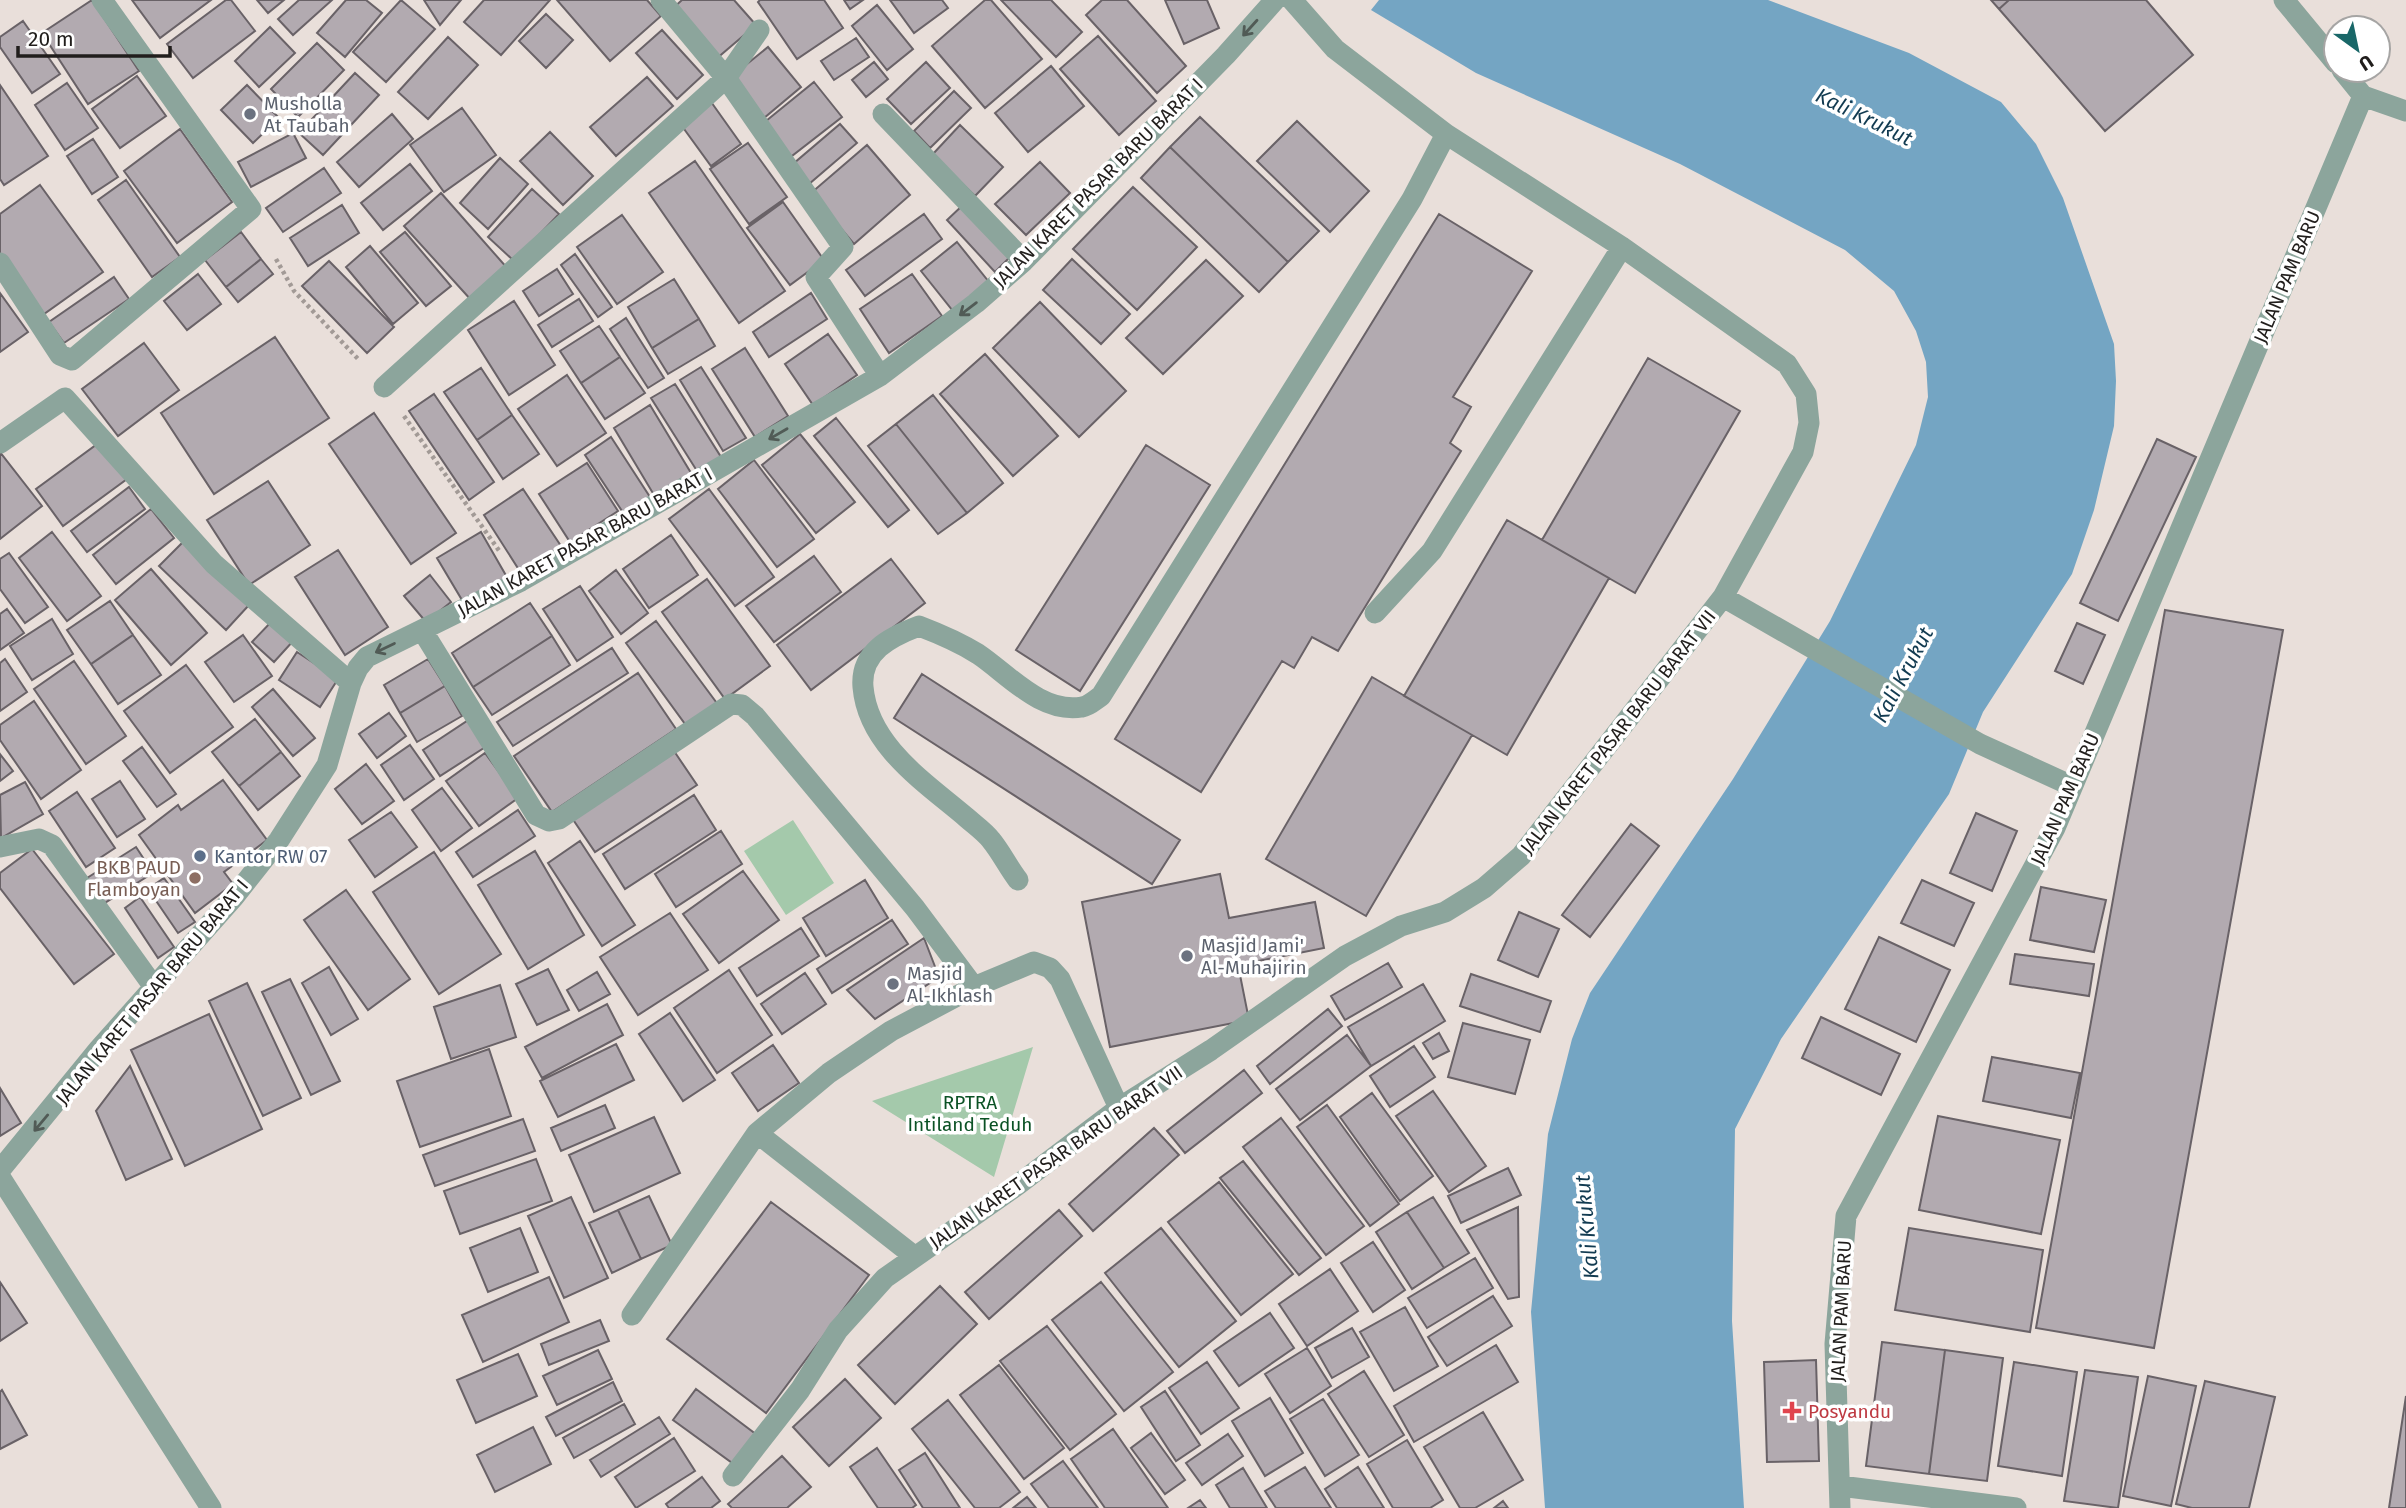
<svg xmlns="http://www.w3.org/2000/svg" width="2406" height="1508" viewBox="0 0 2406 1508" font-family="'Fira Sans',sans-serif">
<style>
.green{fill:#a4c9ab}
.water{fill:#74a5c3}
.building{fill:#b2aab0;stroke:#696267;stroke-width:2}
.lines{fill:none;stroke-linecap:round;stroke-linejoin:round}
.path{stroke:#a29a96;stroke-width:4.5;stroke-dasharray:3.5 3.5;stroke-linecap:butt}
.minor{stroke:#8ca59c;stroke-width:21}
.oneway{stroke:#515b56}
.worship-dot{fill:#6b7280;stroke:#fff;stroke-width:2.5}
.service-dot{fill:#5c6f8a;stroke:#fff;stroke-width:2.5}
.education-dot{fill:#8d6e63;stroke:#fff;stroke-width:2.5}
.health-dot{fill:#e0444e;stroke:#fff;stroke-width:2.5}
.labels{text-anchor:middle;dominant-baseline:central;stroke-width:7;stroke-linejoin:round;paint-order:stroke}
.worship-label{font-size:19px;fill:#5b616d;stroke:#fff;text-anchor:start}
.street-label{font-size:19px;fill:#211e1c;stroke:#fff}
.service-label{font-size:19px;fill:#4e5e75;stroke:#fff;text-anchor:start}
.education-label{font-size:19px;fill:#785e54;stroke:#fff;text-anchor:end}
.park-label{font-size:19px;fill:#0b5225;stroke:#fff}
.health-label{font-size:19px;fill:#be3a42;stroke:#fff;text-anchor:start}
.water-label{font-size:21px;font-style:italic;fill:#123b51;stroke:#fff}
</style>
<rect width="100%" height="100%" fill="#e9dfda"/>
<path class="green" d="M793,820l41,63 -48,32 -42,-64z
M1033,1047l-39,130 -122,-76z"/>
<path class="water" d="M1379,0h389l141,53 92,49 35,42 27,54 51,146 2,37 -2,45 -20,84 -22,64 -89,138 -34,82 -168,245 -46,90 -3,192 12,187h-199l-14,-196 17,-178 24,-95 18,-46 143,-214 97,-158 86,-176 12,-48 -2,-35 -10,-31 -22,-40 -49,-41 -165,-86 -204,-91 -105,-63z"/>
<path class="building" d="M92,0l47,71 -51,33 -46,-71z
M132,0h79l-51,38z
M226,0h5l24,31 -62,47 -26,-34z
M257,0h27l-16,13z
M299,0h33l-39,35 -15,-16z
M346,0h20l16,13 -37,44 -28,-24z
M401,0l34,29 -49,53 -33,-30z
M424,0h37l-21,25z
M484,0h66l-49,55 -37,-33z
M557,0h90l14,16 -51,45z
M682,0h52l22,25 -40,34 -44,-50z
M760,0h64l19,28 -46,31 -39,-57z
M844,0h19l-13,9z
M890,0h52l6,8 -34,25z
M985,0h6l51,59 -57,49 -53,-62z
M1001,0h50l31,32 -26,25z
M1102,0h25l59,66 -29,27 -71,-78z
M1165,0h42l12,28 -35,16z
M1991,0h18l-10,9z
M2009,0h137l47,55 -88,76 -106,-122z
M877,5l36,44 -26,21 -35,-44z
M546,14l27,26 -27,28 -27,-27z
M23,21l37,53 -28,19 -32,-46v-10z
M270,27l25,26 -36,34 -24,-26z
M662,30l41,45 -26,24 -41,-46z
M1098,36l58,65 -37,34 -59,-66z
M448,37l30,28 -50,54 -30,-27z
M856,38l13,19 -35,23 -13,-19z
M317,43l27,27 -46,47 -27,-28z
M768,47l33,40 -37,31 -33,-41z
M874,62l14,17 -22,18 -14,-17z
M926,62l24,26 -39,36 -24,-25z
M1051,66l33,40 -56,46 -33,-39z
M355,73l24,22 -56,60 -24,-22z
M137,76l29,40 -46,32 -28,-39z
M647,77l26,29 -57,50 -26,-29z
M814,82l28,35 -54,42 -27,-34z
M67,83l31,45 -33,22 -30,-45z
M0,85l48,71 -44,29 -4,-6z
M247,85l32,33 -26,25 -32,-33z
M954,91l17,17 -41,40 -16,-17z
M709,99l32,45 -30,22 -32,-44z
M462,108l34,47 -52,37 -34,-47z
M392,114l21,25 -54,48 -22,-25z
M1200,117l119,114 -31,31 -118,-115z
M1297,121l72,70 -39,41 -73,-71z
M840,124l17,19 -48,41 -16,-20z
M960,125l43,42 -28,29 -43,-41z
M180,129l52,73 -55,41 -53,-72z
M550,132l43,44 -30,29 -43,-44z
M293,133l13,25 -55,29 -13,-25z
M93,139l25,38 -26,17 -25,-38z
M748,143l39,54 -38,27 -39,-55z
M867,145l43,50 -56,49 -43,-51z
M1170,147l118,115 -29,30 -118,-114z
M500,158l28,26 -40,45 -28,-26z
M695,161l90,130 -46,32 -90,-130z
M1040,162l30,31 -44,42 -31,-31z
M410,164l22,27 -49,39 -22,-27z
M324,168l17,25 -58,39 -17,-24z
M126,180l54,77 -28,20 -54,-77z
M40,185l63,87 -59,42 -44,-61v-39z
M1133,187l64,60 -60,63 -64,-61z
M532,189l27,25 -45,47 -26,-24z
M441,193l67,76 -36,32 -68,-75z
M783,202l41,58 -34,25 -43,-57z
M964,204l47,52 -16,16 -48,-52z
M342,205l17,28 -51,33 -18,-28z
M924,214l18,25 -77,57 -19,-26z
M1439,214l93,57 -79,126 18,10 -21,36 11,8 -123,200 -26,-14 -18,31 -12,-7 -81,131 -86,-53z
M622,215l41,57 -46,32 -40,-57z
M241,232l20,27 -35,28 -21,-27z
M405,232l46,54 -25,20 -46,-54z
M957,242l32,40 -36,29 -32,-40z
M370,246l48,57 -25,21 -47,-57z
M575,254l37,53 -14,10 -37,-52z
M261,259l12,15 -35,28 -12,-15z
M1072,259l58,55 -29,30 -58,-54z
M1206,260l37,36 -80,78 -37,-36z
M329,261l65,66 -27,26 -65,-67z
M557,269l16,25 -34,22 -16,-25z
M198,274l23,30 -34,26 -23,-29z
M912,274l30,42 -53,37 -29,-44z
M114,277l15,22 -65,44 -15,-21z
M674,279l25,40 -47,29 -24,-41z
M0,293l28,39 -28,20z
M811,293l16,26 -58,38 -16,-25z
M579,299l14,22 -41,26 -14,-22z
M514,301l41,64 -46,30 -41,-65z
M1040,302l86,89 -47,46 -86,-89z
M626,318l38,60 -16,10 -38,-59z
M699,319l16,27 -47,28 -16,-26z
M599,326l21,31 -39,26 -21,-32z
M828,334l29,41 -44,30 -28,-41z
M275,337l54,81 -115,76 -53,-81z
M144,343l35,47 -61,46 -36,-47z
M745,348l43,68 -33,21 -43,-68z
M985,354l73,82 -45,40 -73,-82z
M620,357l25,36 -40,26 -24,-36z
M1648,358l92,53 -105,182 -93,-53z
M701,367l45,71 -23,13 -43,-71z
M481,368l31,47 -35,25 -33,-48z
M567,375l39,58 -49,33 -39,-57z
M675,384l46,73 -24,14 -46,-73z
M434,394l60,88 -25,18 -60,-89z
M933,395l70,88 -36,30 -71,-89z
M650,405l41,68 -37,22 -40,-67z
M374,413l82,120 -45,31 -82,-120z
M512,415l27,39 -36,25 -26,-39z
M836,418l73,92 -21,17 -74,-91z
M896,424l71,89 -29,21 -70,-88z
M800,434l55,68 -39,31 -54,-68z
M611,437l39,60 -26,17 -39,-59z
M2157,439l39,18 -78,164 -38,-18z
M100,442l27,37 -64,47 -27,-37z
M1146,445l64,40 -130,206 -64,-41z
M0,452l42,54 -42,33z
M754,460l60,79 -37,28 -59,-78z
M587,463l31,48 -48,31 -31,-48z
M268,481l42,64 -61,40 -42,-65z
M129,487l16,22 -58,43 -16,-21z
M523,489l38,57 -40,27 -37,-58z
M709,489l65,88 -39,29 -66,-87z
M151,509l23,29 -58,46 -23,-29z
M1507,520l102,58 -102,177 -103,-59z
M52,532l49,64 -34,25 -48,-63z
M481,532l27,47 -43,26 -28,-47z
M671,535l27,40 -49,33 -26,-39z
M183,542l66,63 -23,25 -67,-64z
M338,550l50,77 -43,28 -50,-78z
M9,553l39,54 -23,16 -25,-34v-30z
M814,556l27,36 -67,50 -28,-36z
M891,559l34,44 -114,87 -34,-45z
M151,569l56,64 -36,32 -56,-65z
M616,570l32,43 -27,21 -32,-43z
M430,575l21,27 -25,20 -22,-26z
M707,579l63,87 -45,33 -63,-87z
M580,586l33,51 -36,24 -34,-52z
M110,601l23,34 -42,29 -24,-34z
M530,603l22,33 -79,51 -21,-34z
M7,609l17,24 -24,17v-36z
M2165,610l118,20 -129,718 -118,-20z
M52,619l21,35 -41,26 -22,-34z
M273,620l21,20 -20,22 -22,-20z
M656,621l63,85 -31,22 -62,-85z
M2077,623l28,12 -22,49 -28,-13z
M133,635l28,40 -43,29 -27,-40z
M243,635l29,41 -38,26 -29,-40z
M552,636l18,29 -78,50 -19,-28z
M612,648l16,25 -115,73 -16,-24z
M297,652l41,27 -18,28 -41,-27z
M5,659l22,33 -27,19v-48z
M428,659l17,27 -45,27 -16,-28z
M74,661l52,75 -40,28 -52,-75z
M186,665l47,62 -63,46 -46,-62z
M638,673l38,56 -124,83 -38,-56z
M922,674l258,166 -28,44 -258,-166z
M1372,677l100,58 -106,181 -100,-57z
M445,686l17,30 -45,26 -17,-29z
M273,689l42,49 -22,18 -41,-49z
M34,701l47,69 -40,29 -41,-59v-15z
M389,713l17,23 -29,22 -18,-24z
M255,719l26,33 -42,34 -27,-34z
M470,719l17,27 -47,30 -17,-26z
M410,745l24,34 -30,21 -23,-35z
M142,747l34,47 -19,13 -34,-46z
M674,751l23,34 -102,67 -23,-34z
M281,752l19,24 -42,34 -19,-24z
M485,753l33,45 -39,28 -33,-45z
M0,754l13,17 -13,10z
M366,764l28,37 -32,23 -27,-35z
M223,780l44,60 -43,32 9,12 -38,29 -56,-78 39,-30 3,5z
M120,781l25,38 -28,18 -25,-38z
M25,782l18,32 -42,24 -1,-43z
M442,788l30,40 -31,23 -29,-41z
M77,792l38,56 -29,19 -37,-56z
M694,795l22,35 -91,59 -22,-35z
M518,810l17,26 -62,41 -17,-25z
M391,812l26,35 -42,30 -26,-37z
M1976,813l41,18 -25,60 -42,-18z
M1631,824l28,22 -69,91 -28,-22z
M721,831l21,33 -66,43 -21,-33z
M580,841l55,84 -33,21 -54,-83z
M136,847l17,26 -50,31 -16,-26z
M32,849l82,105 -40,30 -74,-96v-15z
M535,851l49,84 -56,34 -50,-84z
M434,852l67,102 -62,40 -66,-102z
M743,871l36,49 -60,43 -36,-49z
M1220,874l9,44 86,-16 9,46 -86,17 11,55 -139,27 -28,-145z
M164,878l31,44 -17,11 -30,-44z
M865,880l23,38 -62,38 -23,-38z
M1922,880l52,23 -20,43 -53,-23z
M2041,887l65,13 -12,52 -64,-12z
M346,890l64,89 -42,31 -64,-90z
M140,897l34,50 -16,11 -33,-50z
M1519,912l40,17 -21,48 -40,-17z
M670,913l38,57 -70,45 -38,-58z
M892,920l16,24 -76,49 -15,-24z
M801,928l18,28 -62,40 -18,-28z
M1879,937l71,33 -34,72 -71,-33z
M924,938l15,39 -64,42 -28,-29z
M2015,954l79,10 -5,32 -79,-12z
M1388,963l14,24 -57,33 -14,-24z
M329,967l29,52 -27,16 -29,-52z
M548,969l21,41 -32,15 -21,-41z
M729,970l43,65 -55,38 -43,-65z
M597,972l13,22 -31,17 -12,-21z
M805,973l21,31 -44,30 -21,-30z
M1471,974l80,27 -11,31 -80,-26z
M290,979l50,102 -29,14 -49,-103z
M247,983l54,115 -38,18 -54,-115z
M1423,984l22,37 -74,45 -23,-39z
M500,985l16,52 -65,22 -17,-52z
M607,1004l16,31 -81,43 -17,-31z
M1328,1009l14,17 -72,58 -13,-18z
M670,1013l45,67 -32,21 -44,-67z
M209,1014l53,115 -77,37 -54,-116z
M1821,1017l79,37 -19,41 -79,-37z
M1463,1023l67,17 -15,54 -67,-17z
M1439,1033l10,18 -16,8 -10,-16z
M1347,1035l24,31 -71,54 -24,-31z
M616,1044l18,36 -76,37 -18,-36z
M773,1045l26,38 -41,28 -26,-38z
M1414,1046l21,31 -45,30 -20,-31z
M489,1049l22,67 -91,31 -23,-66z
M1992,1057l88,16 -9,45 -88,-17z
M130,1066l42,93 -46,21 -30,-69z
M1244,1070l18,23 -77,60 -18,-22z
M0,1088l21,35 -21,13z
M1433,1091l53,75 -37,26 -53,-76z
M1372,1093l61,83 -33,25 -60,-84z
M605,1105l10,23 -54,23 -10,-23z
M1327,1105l72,99 -29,22 -73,-99z
M1938,1116l122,24 -19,94 -122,-24z
M654,1117l26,56 -86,39 -25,-57z
M1281,1118l83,108 -38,29 -83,-108z
M523,1119l12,32 -100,35 -12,-31z
M1154,1128l25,27 -86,76 -24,-27z
M536,1159l16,42 -92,33 -16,-43z
M1243,1161l78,97 -22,17 -79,-97z
M1508,1168l13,27 -60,28 -13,-27z
M1219,1182l74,92 -52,41 -73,-93z
M649,1196l23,49 -31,14 -23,-49z
M571,1197l37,81 -44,20 -36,-82z
M1433,1197l36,56 -25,15 -37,-56z
M771,1202l98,73 -103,138 -99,-74z
M1518,1207l1,90 -11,2 -41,-69z
M618,1210l23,49 -29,14 -23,-50z
M1059,1210l23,26 -93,83 -24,-27z
M1407,1212l37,56 -32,21 -36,-57z
M520,1228l18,44 -50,20 -18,-44z
M1161,1228l75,93 -57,46 -74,-94z
M1909,1228l134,22 -13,82 -135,-22z
M1373,1242l32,48 -32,22 -32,-49z
M1475,1258l18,30 -66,40 -19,-30z
M1330,1269l28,42 -51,35 -28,-42z
M549,1277l20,45 -86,40 -21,-47z
M0,1282l27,41 -27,18z
M1101,1282l72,90 -49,39 -72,-91z
M940,1286l37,38 -82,80 -37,-39z
M1493,1296l19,30 -65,40 -19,-29z
M1405,1307l33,59 -44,25 -34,-59z
M1270,1313l24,35 -55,38 -25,-35z
M600,1320l9,21 -60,24 -8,-21z
M1047,1326l69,88 -46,36 -70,-89z
M1352,1328l17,29 -37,21 -17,-30z
M1882,1342l63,8 -16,124 -63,-8z
M1496,1345l22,37 -104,60 -20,-36z
M1307,1348l24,38 -41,27 -25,-39z
M598,1350l14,29 -55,26 -14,-29z
M1945,1350l58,8 -16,123 -58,-7z
M518,1354l19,42 -61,27 -19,-43z
M1816,1360l3,101 -52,1 -3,-100z
M1207,1362l32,46 -38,26 -32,-46z
M2014,1362l63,10 -15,104 -64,-10z
M999,1365l65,83 -40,31 -64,-84z
M2085,1370l53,7 -20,131 -54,-7z
M1364,1371l40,64 -35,22 -41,-63z
M2148,1376l48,10 -25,120 -48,-10z
M845,1379l36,39 -52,48 -36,-39z
M2205,1381l70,16 -26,111h-57l-16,-4z
M613,1382l9,19 -66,35 -10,-19z
M696,1389l61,46 -22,30 -62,-45z
M2,1390l25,45 -27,14v-57z
M1165,1391l35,54 -24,16 -35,-54z
M2406,1396v112h-17z
M1270,1398l33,55 -38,23 -33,-55z
M1323,1399l36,56 -34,21 -35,-57z
M948,1400l72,92 -21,16h-24l-63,-79z
M624,1404l11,20 -61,34 -11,-20z
M1483,1412l40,68 -48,28h-15l-36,-61z
M659,1417l11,17 -69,43 -11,-17z
M533,1427l18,37 -56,28 -18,-37z
M1113,1429l55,79h-63l-34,-49z
M1151,1433l34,47 -20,14 -34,-46z
M1228,1434l15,22 -41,29 -16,-22z
M674,1438l21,33 -59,37 -21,-31z
M1407,1440l36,60 -13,8h-37l-26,-44z
M877,1448l39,57 -4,3h-34l-28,-41z
M925,1453l35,55h-37l-24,-38z
M782,1456l29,31 -24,21h-55l-4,-4z
M1063,1461l35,47h-49l-18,-24z
M1305,1467l26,41h-55l-11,-17z
M1358,1467l26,41h-47l-12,-19z
M1243,1468l24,40h-37l-14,-23z
M702,1477l18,24 -9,7h-42l-3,-4z
M1027,1497l9,11h-23z
M1200,1500l6,8h-18z
M1503,1501l5,7h-14z"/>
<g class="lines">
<path class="path" d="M276,259l18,32 65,69
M404,416l96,136"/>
<path class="minor" d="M661,0l65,78 117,169 -27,30 64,99
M2284,0l52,63
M2342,70l21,26 43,15
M883,114l141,147
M0,263l60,92 12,5 179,-151 -149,-209
M384,387l342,-309 33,-48
M0,443l65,-45 149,166 137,119
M1723,597l257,147 92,42
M1375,613l57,-62 190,-304
M422,630l114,185 13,6 10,-2 172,-115 11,1 13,11 160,192 59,79
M0,847l39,-8 13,6 102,142
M1018,880c-10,-13 -17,-28 -27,-40 -6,-8 -16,-15 -24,-22 -41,-35 -99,-72 -104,-131 -3,-35 27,-50 56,-61 21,8 40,16 59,28 30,20 63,60 104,53 7,-1 13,-7 19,-11l311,-497 34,-65
M757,1133l157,123
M0,1170l99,-121 135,-152 45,-57 48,-75 24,-82 7,-15 9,-11 154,-76 359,-205 96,-73 48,-42 202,-206 49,-55
M0,1177l211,331
M632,1315l125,-182 72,-60 62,-42 83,-44 60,-25 16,6 10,11 59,129
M733,1476l67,-86 38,-60 47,-52 134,-94 100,-76 92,-58 134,-94 56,-30 44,-14 39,-24 37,-32 202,-259 80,-145 6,-29 -3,-29 -19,-30 -165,-117 -176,-113 -111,-85 -43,-49
M1840,1486l176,22
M1840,1508l-5,-164 11,-128 209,-388 308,-732"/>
</g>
<defs><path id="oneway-shaft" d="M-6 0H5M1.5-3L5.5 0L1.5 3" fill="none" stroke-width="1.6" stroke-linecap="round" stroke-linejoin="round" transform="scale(1.75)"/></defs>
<g class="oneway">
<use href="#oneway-shaft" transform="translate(1250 28) rotate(132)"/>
<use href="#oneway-shaft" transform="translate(968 309) rotate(143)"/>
<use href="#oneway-shaft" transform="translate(778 434) rotate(150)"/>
<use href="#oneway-shaft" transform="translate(385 648) rotate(154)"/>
<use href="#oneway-shaft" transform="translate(41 1123) rotate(130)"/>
</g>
<g class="worship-dot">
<circle cx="250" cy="114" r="7"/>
<circle cx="1187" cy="956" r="7"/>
<circle cx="893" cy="984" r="7"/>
</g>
<circle class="service-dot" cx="200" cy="856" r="7"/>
<circle class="education-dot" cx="195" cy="878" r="7"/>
<path class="health-dot" d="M1788.5 1400.5h7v7h7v7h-7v7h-7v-7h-7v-7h7z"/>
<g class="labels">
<g class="worship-label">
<text x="264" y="103">Musholla<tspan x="264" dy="22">At Taubah</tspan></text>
<text x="1201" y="945">Masjid Jami'<tspan x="1201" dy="22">Al-Muhajirin</tspan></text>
<text x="907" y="973">Masjid<tspan x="907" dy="22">Al-Ikhlash</tspan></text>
</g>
<g class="street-label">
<text transform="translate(1098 183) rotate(-45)">JALAN KARET PASAR BARU BARAT I</text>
<text transform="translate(2287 277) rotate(-67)">JALAN PAM BARU</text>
<text transform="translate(585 542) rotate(-29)">JALAN KARET PASAR BARU BARAT I</text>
<text transform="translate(1618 732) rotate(-52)">JALAN KARET PASAR BARU BARAT VII</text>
<text transform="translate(2065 799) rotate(-66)">JALAN PAM BARU</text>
<text transform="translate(152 992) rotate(-50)">JALAN KARET PASAR BARU BARAT I</text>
<text transform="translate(1056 1157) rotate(-35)">JALAN KARET PASAR BARU BARAT VII</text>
<text transform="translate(1841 1311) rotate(-87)">JALAN PAM BARU</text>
</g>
<g class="service-label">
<text x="214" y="856">Kantor RW 07</text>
</g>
<g class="education-label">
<text x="181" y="867">BKB PAUD<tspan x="181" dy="22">Flamboyan</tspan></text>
</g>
<g class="park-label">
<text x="970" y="1102">RPTRA<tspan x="970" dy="22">Intiland Teduh</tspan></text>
</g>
<g class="health-label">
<text x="1808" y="1411">Posyandu</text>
</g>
<g class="water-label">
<text transform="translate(1864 117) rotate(26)">Kali Krukut</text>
<text transform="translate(1903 675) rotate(-62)">Kali Krukut</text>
<text transform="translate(1587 1227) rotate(-95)">Kali Krukut</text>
</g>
</g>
<g transform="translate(2357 49) rotate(147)"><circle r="33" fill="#ffffff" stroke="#a6a5a4" stroke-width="2"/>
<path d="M0-5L12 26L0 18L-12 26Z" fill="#196768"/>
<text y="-10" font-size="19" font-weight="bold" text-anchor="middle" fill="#211e1c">U</text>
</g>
<path d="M18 46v10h152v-10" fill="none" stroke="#211e1c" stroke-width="3.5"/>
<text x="28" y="46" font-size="21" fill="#211e1c" stroke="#ffffff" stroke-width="5" paint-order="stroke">20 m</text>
</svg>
